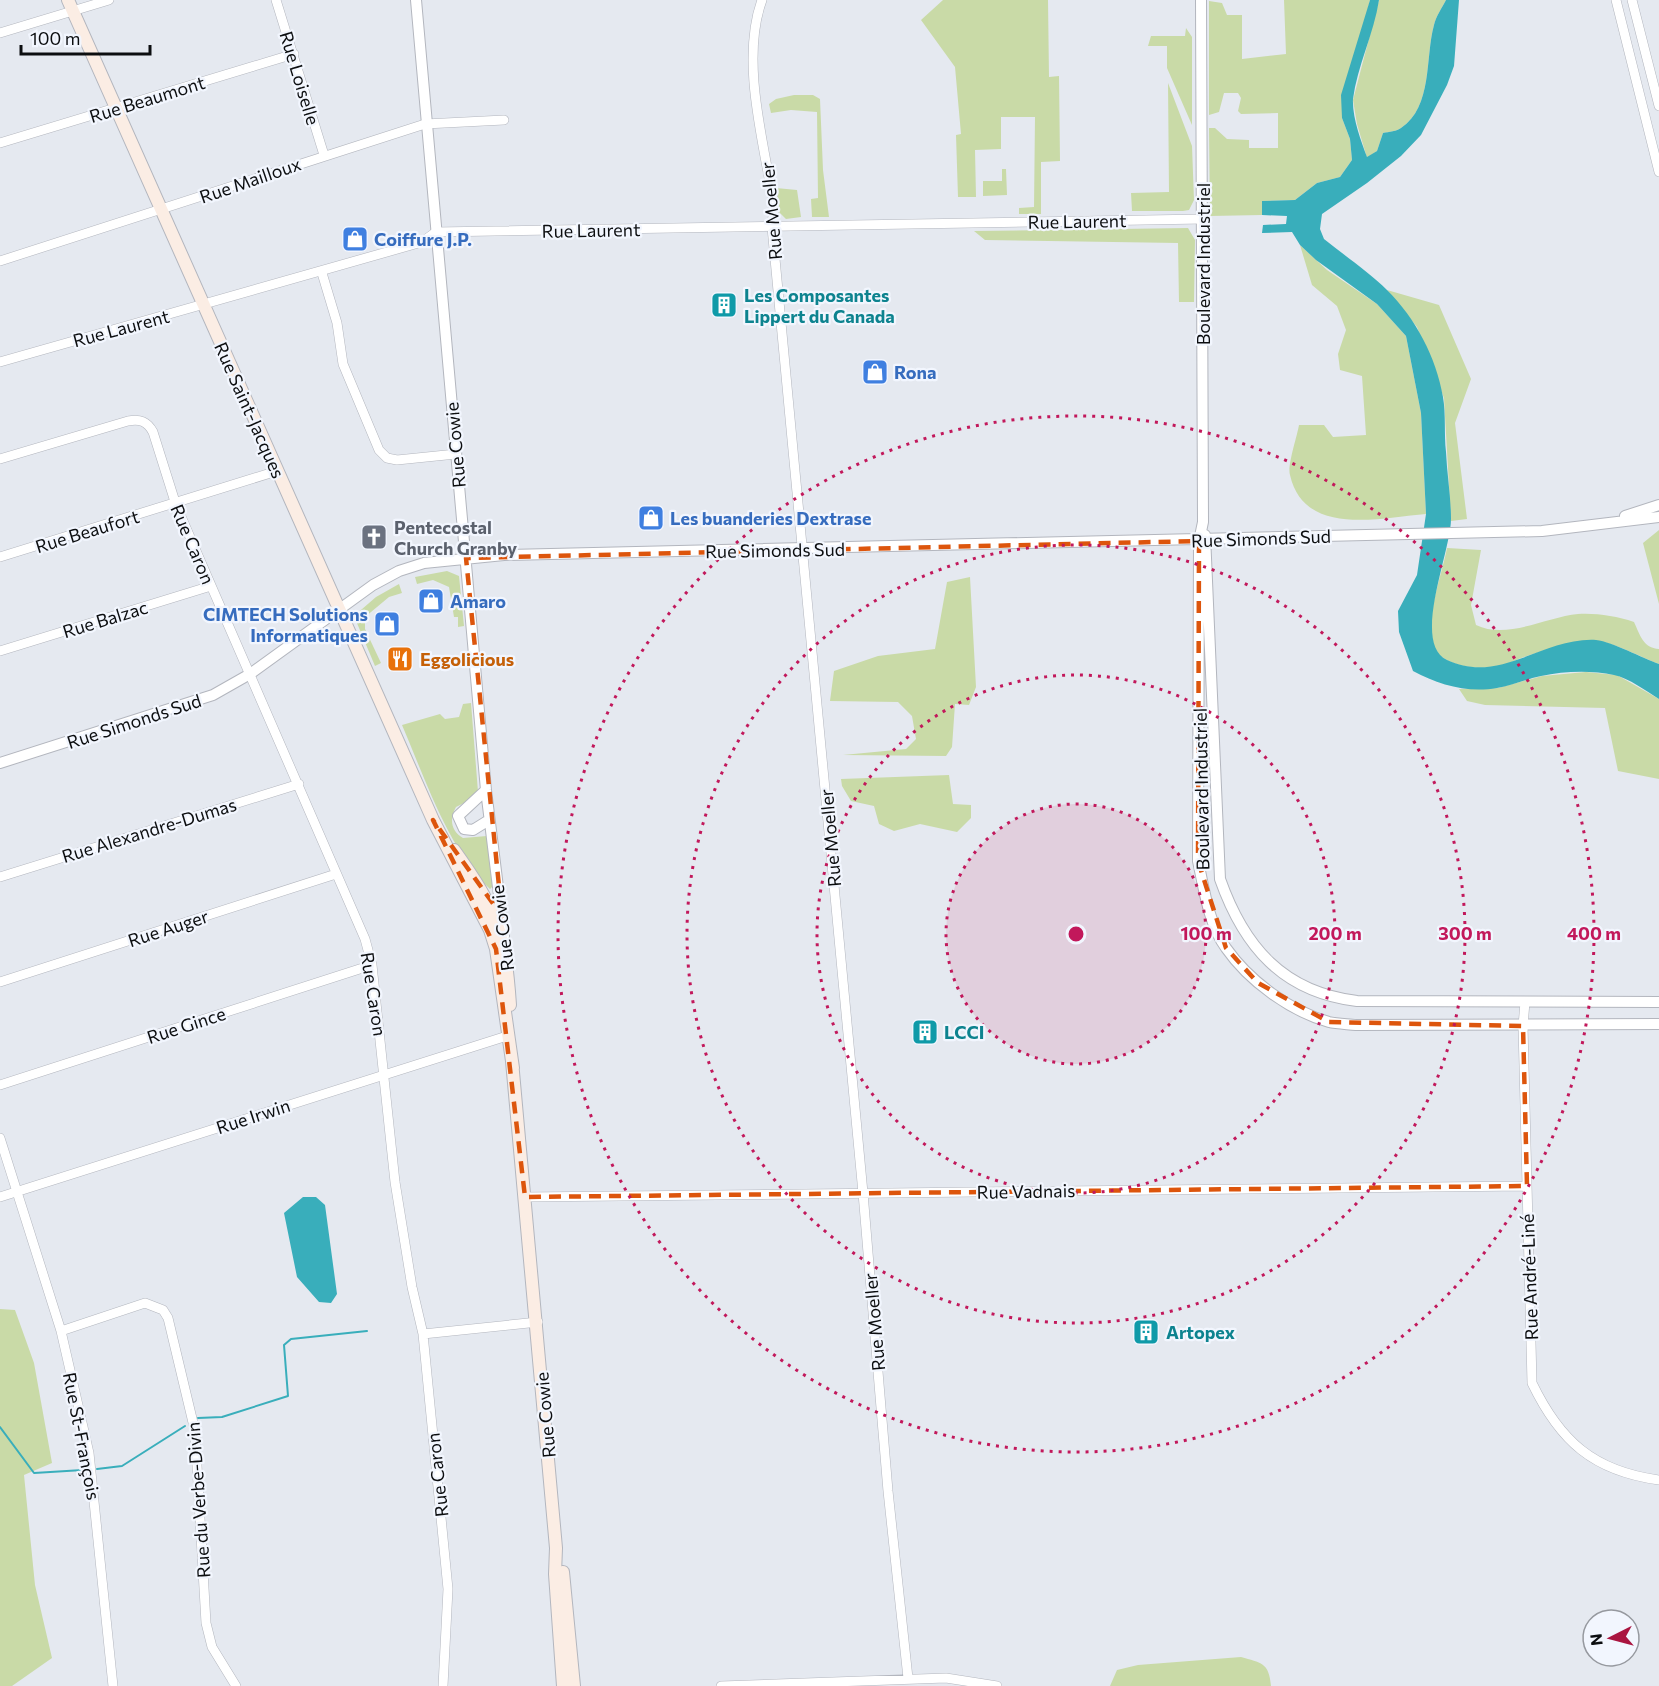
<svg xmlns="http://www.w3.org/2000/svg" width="1659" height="1686" viewBox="0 0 1659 1686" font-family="Commissioner,sans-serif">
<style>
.green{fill:#c9daa7}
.water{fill:#39aebb}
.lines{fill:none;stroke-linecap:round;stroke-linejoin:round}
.stream{stroke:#39aebb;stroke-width:2}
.minor-casing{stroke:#b3b6be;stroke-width:10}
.tertiary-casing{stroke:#b3b6be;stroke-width:12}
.secondary-casing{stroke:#b3b6be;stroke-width:14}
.minor{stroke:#fff;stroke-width:9}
.tertiary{stroke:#fff;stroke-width:10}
.secondary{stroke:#fbede4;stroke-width:12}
.marked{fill:none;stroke:#dd550c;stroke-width:4.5;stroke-dasharray:12 8;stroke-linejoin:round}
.ring{fill:none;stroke:#c2185b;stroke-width:3;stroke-dasharray:3 6}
.labels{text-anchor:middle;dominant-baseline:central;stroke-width:4.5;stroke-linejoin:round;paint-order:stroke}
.street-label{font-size:18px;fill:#0c0e10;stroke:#f2f6fe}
.shop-label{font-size:18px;font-weight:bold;fill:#366cbe;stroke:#f2f6fe;text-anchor:start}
.culture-label{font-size:18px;font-weight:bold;fill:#0d838f;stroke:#f2f6fe;text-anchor:start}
.worship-label{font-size:18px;font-weight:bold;fill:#5b616d;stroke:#f2f6fe;text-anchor:start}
.food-label{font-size:18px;font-weight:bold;fill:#c56008;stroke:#f2f6fe;text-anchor:start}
.centre{fill:#c2185b;stroke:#f2f6fe;stroke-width:3}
.ring-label{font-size:18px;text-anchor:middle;font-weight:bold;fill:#c2185b;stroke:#f2f6fe;stroke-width:4.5;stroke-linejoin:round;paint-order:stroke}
</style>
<rect width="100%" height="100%" fill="#e5e9f0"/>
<path class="green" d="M943,0h105l1,77 10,-1 1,85 -19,1v52h-22v-6l15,-1 1,-90h-34v32l-26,1 1,47h-18l-2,-62 5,-1 -6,-67 -34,-47z
M1284,0h86l-28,118 8,21 2,21 -12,17 -23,6 -22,17 -33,1v14l-52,1 -1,-88h6l12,11 22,1v8h29v-35l-37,1 -3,-3 3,-13 -3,-5h-14l-5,19 -10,3v-114l13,2 5,12h15v44l44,-5z
M1379,0h67c-4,8 -10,16 -12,25 -9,32 -1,82 -33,103 -4,3 -12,4 -18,5l-6,18 -10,7 -10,-34 -4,-24z
M1186,28l6,9v88l-25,-57v-22h-19l3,-10h34z
M1168,83l24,63 2,54 -5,10 -6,1h-51l-1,-18 38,-1z
M794,95h19l7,4 3,71 6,47h-17l-1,-18 7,-1 -1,-86 -26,-2 -20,3 -2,-9 7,-5z
M1002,169h4l1,26 -24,1v-15h19z
M776,188l21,2 4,27 -15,2 -7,-7z
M1188,228l7,12 -1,62h-15l-1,-59 -193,-3 -11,-9z
M1300,245l27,25 50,34 29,32 15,77 5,101c-47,4 -122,23 -136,-39 -3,-9 7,-38 9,-50h25l9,12 33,-2 -4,-59 -22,-6 -2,-16 8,-24 -9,-24 -25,-21z
M1387,290l52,15 32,74 -16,44 12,96 -16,2 -7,-123 -27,-71z
M1659,530v74l-16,-61z
M1447,548l34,2 -10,55 5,20c31,15 70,-8 102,-11 19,-1 38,2 56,8 6,13 9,26 25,27v15c-14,-5 -50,-24 -64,-23 -20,2 -43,8 -62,13 -14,4 -25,11 -39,13 -19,3 -58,-2 -62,-25 -6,-26 10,-68 15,-94z
M447,571l12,5 5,50 -6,1v-10h-4l-5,-30 -16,-7 -16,4 -2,-7z
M970,577l6,110 -7,18 -14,-1 -3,43 -6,9 -103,-1 63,-6 10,-10 -4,-23 -14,-14 -68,-1 4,-30 44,-15 57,-7 12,-67z
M399,584l3,9 -13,4 -24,20v12l16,34 -6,3 -21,-50 22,-19z
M1586,672l31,3 42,24v80l-41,-8 -13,-63 -120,-3 -18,-4 -8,-12 39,-1 44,-12z
M471,703l7,89 -8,8 -14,7c-7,12 -5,24 7,31l24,-2 6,50 -3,3c-41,-38 -66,-113 -88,-164l38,-11 5,5 14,-2 4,-13z
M949,775l4,29 18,1v13l-14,14 -37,-8 -26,7 -15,-7 -5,-18 -23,-5 -9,-15 -1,-7z
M0,1309l15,1 19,53 18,100 -28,12 11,110 17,73 -40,28h-12z
M1241,1657c20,6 28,5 30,29h-161l7,-16 21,-5z"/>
<path class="water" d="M1370,0h9c-5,33 -22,67 -26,99 -1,18 8,42 14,58l10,-6 6,-18c6,-1 14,-2 18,-5 32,-21 24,-71 33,-103 2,-9 8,-17 12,-25h13l-5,66 -7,19 -26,50 -20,21 -34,27 -45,31 -2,15 4,10c21,17 45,33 63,51 29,29 49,67 56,107 3,18 1,37 3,55 1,22 5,45 5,67 0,33 -40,124 -4,141 53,25 96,-23 149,-20 17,2 46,18 63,24v35c-13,-8 -30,-21 -45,-24 -23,-5 -50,-4 -73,1 -15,3 -29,10 -44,12 -30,5 -58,-3 -84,-17l-14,-39 -1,-21 19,-36 9,-61 -5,-101 -15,-77 -29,-32 -61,-44 -16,-15 -8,-13 -30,1 1,-8 23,-1 1,-8 -25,-1v-14l33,-1 22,-17 23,-6 12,-17 -2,-21 -8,-21 -1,-23z
M303,1197h13l9,8 12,89 -6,9 -12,-1 -22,-25 -13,-64z"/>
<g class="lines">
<path class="stream" d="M198,1418l24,-1 66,-21 -4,-51 7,-6 76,-8
M0,1427l34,46 49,-3
M97,1469l25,-3 63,-40"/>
<defs>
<path id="minor" d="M276,0l48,155
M762,0c-22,60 2,144 12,205l-2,22 91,966 25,298 20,187
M1616,0l43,172
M1632,0l27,106
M0,33l109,-33
M0,143l294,-89
M0,261l425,-137 79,-4
M322,273l15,50 6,41 36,86 8,8 10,2 59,-6
M0,362l422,-120 14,-10 767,-13
M0,459l128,-38c12,-2 19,0 25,11l23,73 189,434 7,26 23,217 17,105 11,47 25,255 -5,97
M0,557l277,-86
M0,651l211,-65
M0,877l299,-93
M0,982l336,-108
M1525,1002l-2,24 9,357c28,58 61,88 127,97
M0,1085l372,-120
M0,1138l61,193 28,122 24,233
M0,1197l507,-161
M525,1197l1002,-11
M61,1331l84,-28 18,7 5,8 27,113 11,192 6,24 24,39
M423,1334l115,-12
M721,1686l225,-8 51,8"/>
<path id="tertiary" d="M416,0l70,790 18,146
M1201,0l2,522 -4,19 -1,320c6,28 11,64 28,87 23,33 64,63 103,74 8,2 19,2 27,3l303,-1
M1625,516l34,-11
M1205,535l15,344c24,68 63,113 137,122l302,1
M0,763l213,-68 37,-21 123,-89 26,-14 25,-8 80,-8 1038,-24 117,-14
M486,790l-28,26 6,13 9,1 16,-10"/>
<path id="secondary" d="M68,0l365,820 57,110 6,19 17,119
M454,850c43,60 51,82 56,155
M512,1061l44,487 -1,26 8,112
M563,1572l11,114"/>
</defs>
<use href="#minor" class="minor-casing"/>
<use href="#tertiary" class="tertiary-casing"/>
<use href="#secondary" class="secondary-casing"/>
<use href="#minor" class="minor"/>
<use href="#tertiary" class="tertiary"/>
<use href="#secondary" class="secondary"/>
</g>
<path class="marked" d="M1199,541l-1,320 28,87 32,35 71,39 194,4 4,160 -1002,11 -29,-248 -63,-129 69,96 -36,-358z"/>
<circle cx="1076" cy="934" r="130" fill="#c2185b" fill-opacity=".12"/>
<g class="ring">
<circle cx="1076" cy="934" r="130"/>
<circle cx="1076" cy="934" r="259"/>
<circle cx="1076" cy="934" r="389"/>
<circle cx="1076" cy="934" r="518"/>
</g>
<defs>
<symbol id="shop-square" viewBox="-11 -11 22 22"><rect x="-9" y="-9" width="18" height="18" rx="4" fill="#3f7fe0" stroke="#f2f6fe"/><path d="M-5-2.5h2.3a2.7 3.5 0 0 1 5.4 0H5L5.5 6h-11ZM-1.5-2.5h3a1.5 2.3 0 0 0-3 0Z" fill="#fff"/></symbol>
<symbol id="building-square" viewBox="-11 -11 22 22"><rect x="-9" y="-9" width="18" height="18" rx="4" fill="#0f9aa8" stroke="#f2f6fe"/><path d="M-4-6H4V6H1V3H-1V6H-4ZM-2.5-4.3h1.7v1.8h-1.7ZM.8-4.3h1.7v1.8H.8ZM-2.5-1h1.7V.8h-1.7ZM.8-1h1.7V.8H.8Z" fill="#fff"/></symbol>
<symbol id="church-square" viewBox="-11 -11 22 22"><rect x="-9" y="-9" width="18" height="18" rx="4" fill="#6b7280" stroke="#f2f6fe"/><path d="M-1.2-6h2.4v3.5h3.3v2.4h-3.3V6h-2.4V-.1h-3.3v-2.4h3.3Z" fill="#fff"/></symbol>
<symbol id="restaurant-square" viewBox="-11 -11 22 22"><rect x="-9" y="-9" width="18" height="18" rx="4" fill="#e8710a" stroke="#f2f6fe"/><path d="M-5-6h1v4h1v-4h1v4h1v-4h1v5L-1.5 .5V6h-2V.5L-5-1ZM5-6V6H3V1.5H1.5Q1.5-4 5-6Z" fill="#fff"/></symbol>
</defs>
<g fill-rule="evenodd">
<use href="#shop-square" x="340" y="224" width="30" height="30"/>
<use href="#building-square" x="709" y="290" width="30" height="30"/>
<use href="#shop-square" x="860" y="357" width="30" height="30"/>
<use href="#shop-square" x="636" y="503" width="30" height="30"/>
<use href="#church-square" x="359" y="522" width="30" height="30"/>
<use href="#shop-square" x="416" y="586" width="30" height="30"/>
<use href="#shop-square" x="372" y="609" width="30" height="30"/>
<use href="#restaurant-square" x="385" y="644" width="30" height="30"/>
<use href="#building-square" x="910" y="1017" width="30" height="30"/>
<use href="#building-square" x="1131" y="1317" width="30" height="30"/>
</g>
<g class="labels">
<g class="street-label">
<text transform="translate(300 78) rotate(73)">Rue Loiselle</text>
<text transform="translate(147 99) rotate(-17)">Rue Beaumont</text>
<text transform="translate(250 180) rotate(-19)">Rue Mailloux</text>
<text transform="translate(771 211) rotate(-95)">Rue Moeller</text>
<text transform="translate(1077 221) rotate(-1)">Rue Laurent</text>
<text transform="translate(591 230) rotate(-1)">Rue Laurent</text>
<text transform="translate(1203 264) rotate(-90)">Boulevard Industriel</text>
<text transform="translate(121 328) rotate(-15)">Rue Laurent</text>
<text transform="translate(250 410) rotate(66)">Rue Saint-Jacques</text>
<text transform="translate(455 445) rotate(-95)">Rue Cowie</text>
<text transform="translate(87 531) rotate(-17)">Rue Beaufort</text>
<text transform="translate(1261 538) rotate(-2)">Rue Simonds Sud</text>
<text transform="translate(193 544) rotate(67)">Rue Caron</text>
<text transform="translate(775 550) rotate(-1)">Rue Simonds Sud</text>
<text transform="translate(105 619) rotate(-17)">Rue Balzac</text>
<text transform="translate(134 721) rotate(-18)">Rue Simonds Sud</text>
<text transform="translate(1201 789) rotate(-91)">Boulevard Industriel</text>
<text transform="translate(149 830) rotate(-17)">Rue Alexandre-Dumas</text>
<text transform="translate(830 838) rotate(-95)">Rue Moeller</text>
<text transform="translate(168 928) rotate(-18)">Rue Auger</text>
<text transform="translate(502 928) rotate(-97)">Rue Cowie</text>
<text transform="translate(374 994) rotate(81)">Rue Caron</text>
<text transform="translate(186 1025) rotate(-18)">Rue Gince</text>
<text transform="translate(253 1116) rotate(-18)">Rue Irwin</text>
<text transform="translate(1026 1191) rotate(-1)">Rue Vadnais</text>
<text transform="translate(1529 1277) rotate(-92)">Rue André-Liné</text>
<text transform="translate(874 1322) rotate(-95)">Rue Moeller</text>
<text transform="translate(545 1415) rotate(-95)">Rue Cowie</text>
<text transform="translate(82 1436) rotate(79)">Rue St-François</text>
<text transform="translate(437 1475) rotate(-96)">Rue Caron</text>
<text transform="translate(198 1500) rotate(-94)">Rue du Verbe-Divin</text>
</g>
<g class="shop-label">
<text x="374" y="239">Coiffure J.P.</text>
<text x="894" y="372">Rona</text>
<text x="670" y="518">Les buanderies Dextrase</text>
<text x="450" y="601">Amaro</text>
<text x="368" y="614" text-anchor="end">CIMTECH Solutions<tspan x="368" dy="21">Informatiques</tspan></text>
</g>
<g class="culture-label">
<text x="744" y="295">Les Composantes<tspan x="744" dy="21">Lippert du Canada</tspan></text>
<text x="944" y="1032">LCCI</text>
<text x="1166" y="1332">Artopex</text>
</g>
<g class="worship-label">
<text x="394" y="527">Pentecostal<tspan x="394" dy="21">Church Granby</tspan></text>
</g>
<g class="food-label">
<text x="420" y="659">Eggolicious</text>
</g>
</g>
<circle cx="1076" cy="934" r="9" class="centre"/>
<g class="ring-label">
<text x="1206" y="940">100 m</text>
<text x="1335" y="940">200 m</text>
<text x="1465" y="940">300 m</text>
<text x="1594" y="940">400 m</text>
</g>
<g transform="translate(1611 1638) rotate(264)"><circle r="28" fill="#f2f6fe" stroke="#96999f" stroke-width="1.5"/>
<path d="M0-4.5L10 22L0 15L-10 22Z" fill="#aa1540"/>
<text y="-9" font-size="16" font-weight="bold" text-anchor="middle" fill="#0c0e10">N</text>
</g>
<path d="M21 45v9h129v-9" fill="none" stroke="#0c0e10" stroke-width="3"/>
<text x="30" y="45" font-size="18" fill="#0c0e10" stroke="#f2f6fe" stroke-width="4.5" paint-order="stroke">100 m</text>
</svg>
